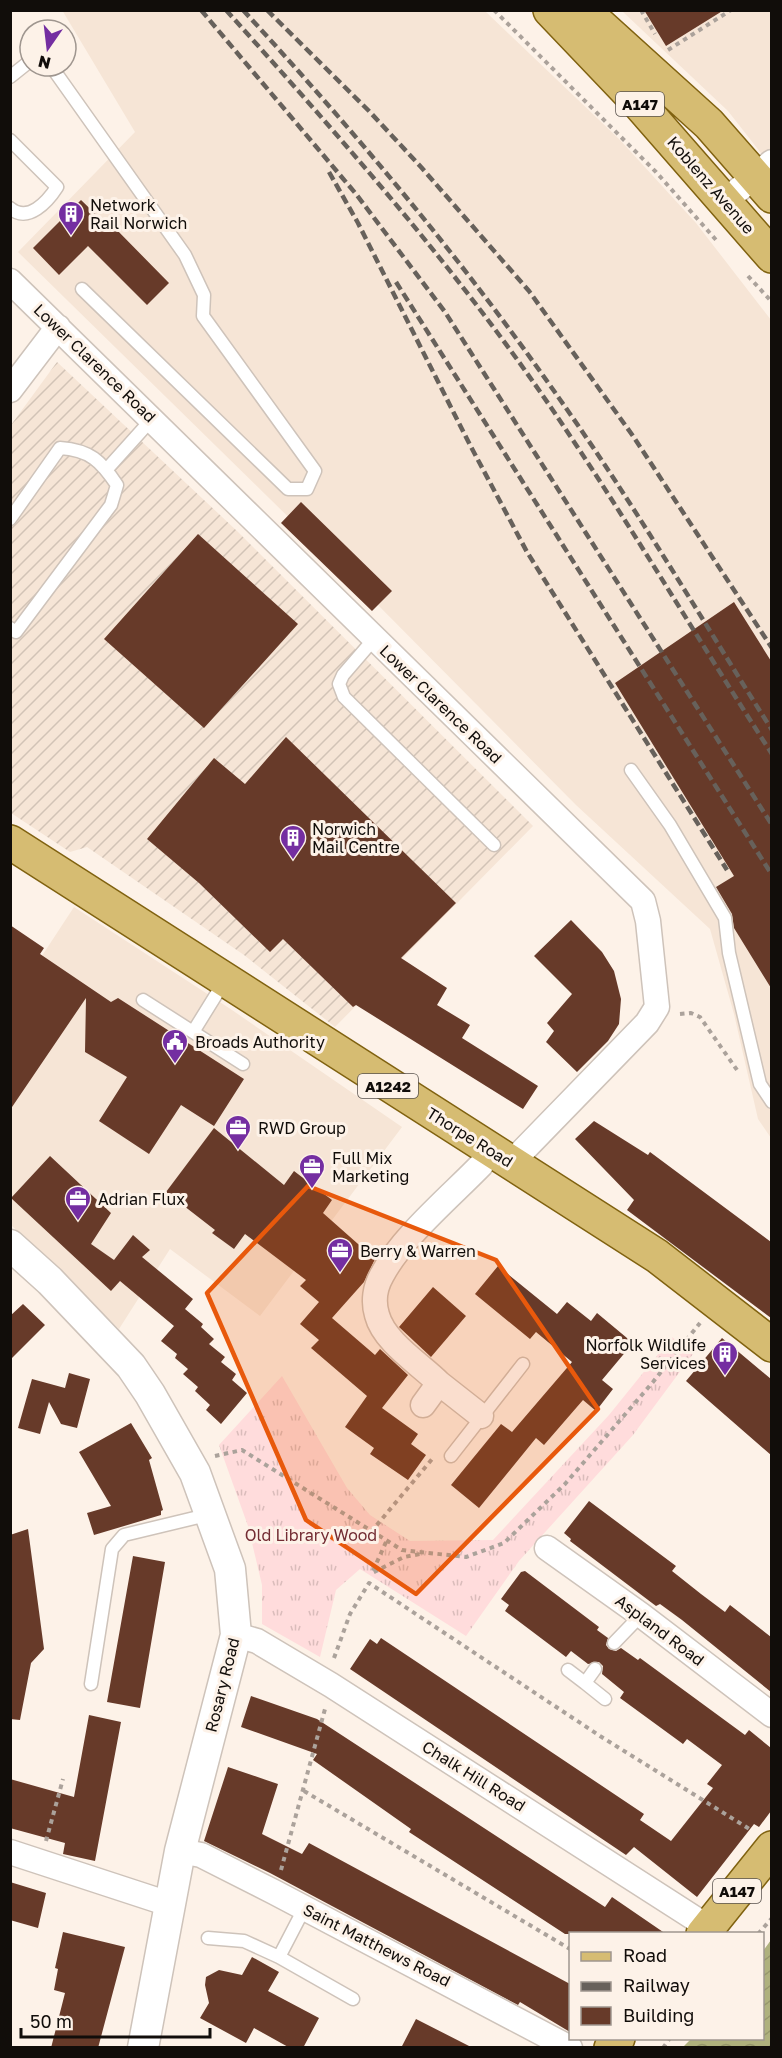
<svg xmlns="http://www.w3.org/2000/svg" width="782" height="2058" viewBox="0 0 782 2058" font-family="'Golos Text',sans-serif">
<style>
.built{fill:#f6e5d6}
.industrial{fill:url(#industrial-furrows)}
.grass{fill:url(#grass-tufts)}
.water{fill:url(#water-waves)}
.building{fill:#673a29}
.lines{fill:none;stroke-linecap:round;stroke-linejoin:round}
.service-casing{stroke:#cec3ba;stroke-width:15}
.minor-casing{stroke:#cec3ba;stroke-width:27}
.tertiary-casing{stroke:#cec3ba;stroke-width:33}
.primary-casing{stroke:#806210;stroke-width:36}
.path{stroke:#aba29b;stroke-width:4;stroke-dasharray:4.5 4.5;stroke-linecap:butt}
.service{stroke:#fff;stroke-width:12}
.minor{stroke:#fff;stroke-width:24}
.tertiary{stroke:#fff;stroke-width:30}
.primary{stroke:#d6bc72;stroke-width:33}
.rail{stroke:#67615b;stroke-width:4.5;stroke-dasharray:9 4.5;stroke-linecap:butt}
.marked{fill:#e8590c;fill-opacity:0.2;stroke:#e8590c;stroke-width:4.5;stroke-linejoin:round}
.labels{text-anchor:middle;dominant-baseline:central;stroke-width:6;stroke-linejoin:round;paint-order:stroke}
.shield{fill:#fdf2e8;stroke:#58524d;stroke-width:1.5}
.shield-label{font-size:15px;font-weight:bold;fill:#110d0a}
.street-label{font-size:16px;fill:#110d0a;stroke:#fdf2e8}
.poi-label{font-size:16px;fill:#110d0a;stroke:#fdf2e8;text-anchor:start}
.park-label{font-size:16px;fill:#732c33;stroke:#fdf2e8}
</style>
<defs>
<pattern id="industrial-furrows" width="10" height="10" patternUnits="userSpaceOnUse" patternTransform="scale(1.5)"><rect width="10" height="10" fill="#f6e5d6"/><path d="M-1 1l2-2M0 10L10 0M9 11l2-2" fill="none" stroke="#d2c3b6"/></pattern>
<pattern id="grass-tufts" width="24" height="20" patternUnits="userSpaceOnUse" patternTransform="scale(1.5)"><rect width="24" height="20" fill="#ffdcdc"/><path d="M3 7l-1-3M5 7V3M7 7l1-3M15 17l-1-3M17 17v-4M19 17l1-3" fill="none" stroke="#dabcbb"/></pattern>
<pattern id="water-waves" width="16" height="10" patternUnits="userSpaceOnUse" patternTransform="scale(1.5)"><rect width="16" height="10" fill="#afb17d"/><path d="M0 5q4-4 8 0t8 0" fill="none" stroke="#96976b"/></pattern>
</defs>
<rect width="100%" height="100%" fill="#fdf2e8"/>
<path class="built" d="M62,10l423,1 135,129 76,83 75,97v818l-13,-19 -24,-105 -24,-85 -134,-124 -204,-206 -354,-347 117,-120z
M622,11h149v155l-43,-55z
M74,907l158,103 170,117 -142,189 -90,-67 -51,80 -108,-104v-222z"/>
<path class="industrial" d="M57,362l180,169 296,295 -198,201 -91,-72 -157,-108 -17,5 -59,-39v-388z"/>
<path class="grass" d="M672,1337l21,17 -60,81 -114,126 -53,75 -106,-67 -24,21 -16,67 -58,-33v-39l-14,-59 -29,-81 63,-69 65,112 23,27 40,26 83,-1 116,-125z"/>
<path class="water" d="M771,1940v105l-2,3 -86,-1 8,-8 71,-1 1,-87z"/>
<path class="building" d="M644,10h80l-58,36z
M81,200l29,28 3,-2 56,57 -22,22 -59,-59 -29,29 -26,-27z
M301,502l91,89 -20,20 -91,-88z
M198,534l100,90 -94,104 -100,-89z
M734,602l37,59v327l-37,-60 -2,-14 -16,-27 18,-11 -119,-193z
M286,737l170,166 -55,55 46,30 -10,17 33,20 -8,13 76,48 -15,23 -167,-104 -3,2 -70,-68 -13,13 -71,-69 -52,-44 67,-81 31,26z
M571,920l31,32 12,19 7,28 -2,25 -11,17 -31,31 -31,-30 8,-11 -7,-8 25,-29 -38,-38z
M10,925l34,23 -4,6 71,48 7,-4 126,81 -30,47 -33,-21 -32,49 -50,-33 28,-44 -42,-25 1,-54 -76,112z
M594,1121l54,34 2,-3 121,90v76l-144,-108 7,-10 -59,-61z
M214,1128l70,57 10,-14 38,29 -9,13 52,46 -11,23 -32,36 43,37 5,-6 28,26 -26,33 36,26 -7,10 15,11 -18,25 -38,-26 4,-6 -29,-21 22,-31 -56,-48 8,-8 -19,-16 19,-22 -19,-16 6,-6 -61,-46 -11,15 -22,-16 3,-3 -49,-38z
M50,1156l61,57 -20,31 23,16 19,-25 17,15 -8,7 51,42 -8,10 18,15 -2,3 13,12 -5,5 16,13 -4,5 15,12 -4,6 15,13 -26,31 -15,-14 4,-5 -15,-14 3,-4 -15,-13 5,-5 -13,-11 2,-4 -16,-13 13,-15 -54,-45 -9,10 -100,-93z
M498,1266l59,48 10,-12 24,19 6,-8 36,30 -31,37 11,9 -17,22 -13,-11 -39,45 -8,-7 -57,70 -28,-23 50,-61 11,8 60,-70 -36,-30 -6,7 -55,-45z
M433,1287l33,29 -35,41 -32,-30z
M23,1304l22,21 -35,35v-44z
M722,1338l49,41v76l-85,-74z
M69,1373l21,6 -13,49 -16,-4 -12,-22 -9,32 -22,-6 14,-49 33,9z
M131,1423l21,35 -3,2 14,50 -2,1v4l-67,20 -7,-22 24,-7 -32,-54z
M589,1501l87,65 -4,5 29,23 24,18 5,-7 41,32v55l-89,-72 -22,-16 -4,2 -86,-65 1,-2 -7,-6z
M28,1529l16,120 -13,14 -11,57 -10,-1v-184z
M133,1556l32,6 -25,146 -33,-6z
M525,1571l74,56 -2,3 11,8 -2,7 3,4 7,2 5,-3 17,12 2,-2 105,77 4,-5 22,18v63l-12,16 -5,-3 -57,73 -63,-50 -8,8 -276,-186 20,-30 7,5 4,-6 263,176 -4,6 31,21 42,-53 -6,-4 15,-19 -35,-26 -4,5 -63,-46 4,-6 -22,-18 1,-8 -4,-4 -11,2 -17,-13 -5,6 -61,-46 4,-6 -8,-6 20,-27z
M251,1696l66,23 288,188 7,-10 54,37h-101l-156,-102 2,-3 -98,-69 4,-6 -76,-27z
M89,1715l32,7 -26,139 -32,-7 2,-11 -55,-15v-49l64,18z
M228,1767l50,17 -16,50 40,20 7,-11 261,141v48l-50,-30 -2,3 -248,-132 -66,-32z
M10,1882l36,11 -8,35 -28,-8z
M63,1932l62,15 -27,101h-47l14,-55 -11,-3 4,-21 -3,-1z
M252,1957l27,15 -11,19 51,27 -16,30h-13l-36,-20 -8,15 -46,-25 9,-15 -4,-18 1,-8 13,-7 23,5z
M416,2019l57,29h-72z"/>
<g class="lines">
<defs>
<path id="service" d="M51,66l134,189 19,40 -1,21 112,155 -8,18h-19l-206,-200
M10,77l20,-16
M10,140l47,47c-9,14 -29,37 -47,21
M107,469l45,-50
M10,519l50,-71c30,2 41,13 57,37l-6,20 -95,127 -6,-4
M374,639l-31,36 -4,9 5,13 150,148
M631,770l39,55 55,93 4,35 31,131 12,18
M143,1000l50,32 31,-50
M193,1032l50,32
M451,1456l72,-92
M614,1643l27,-28
M568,1670l17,13 10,-14
M585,1683l20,16
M91,1684l21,-135 12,-14 87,-21
M208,1938l36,3 35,16 26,-50
M279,1957l74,42"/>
<path id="minor" d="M725,201l47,-39
M10,281l633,620 5,20 9,86 -10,16 -136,140
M10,390l48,-63
M439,1383l42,33
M423,1405l16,-22c-19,-19 -55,-41 -62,-68 -4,-13 -2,-28 5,-40 20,-38 69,-79 99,-110l9,-14
M547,1548l94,67 131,100
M236,1635l21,6 74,44 377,242
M180,1851l21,4 73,37 296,156
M10,1852l159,52"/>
<path id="tertiary" d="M10,1245l40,36 81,85 19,28 45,79 35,96 6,66 -56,216 -37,197"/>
<path id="primary" d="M550,10l84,88 138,158
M583,10l126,114 63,72
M10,842l647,414 115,89
M703,1934l69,-86
M611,2048l7,-10"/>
</defs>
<use href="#service" class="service-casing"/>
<use href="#minor" class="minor-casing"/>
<use href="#tertiary" class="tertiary-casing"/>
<use href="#primary" class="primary-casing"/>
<path class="path" d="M494,10l162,162 61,69
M641,10l14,24
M668,50l63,-40
M748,276l24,26
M680,1014l11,-1 9,4 37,53
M215,1456l27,-6 160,100 64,7 38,-14 61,-59 88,-102 47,-59
M371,1532l62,-74
M386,1542l-14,31 32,-16 16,-3
M334,1658l16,-44 19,-31 231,153 151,94
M304,1791l266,158
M46,1841l17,-62
M281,1870l44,-161
M758,1934l14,-16
M663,2048l7,-10"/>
<use href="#service" class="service"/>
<use href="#minor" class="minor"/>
<use href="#tertiary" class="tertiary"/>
<use href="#primary" class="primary"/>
<path class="rail" d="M201,10l155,184 89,118 327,513
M226,10c115,128 229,257 326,399 77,113 146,231 220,345
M243,10c114,124 222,253 318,391 75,106 141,219 211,329
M267,10l102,101 52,56 108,124 104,145 139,212
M329,172l29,51 112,222 57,107 200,318
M396,282l376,593"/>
</g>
<path class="marked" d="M308,1186l188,74 102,149 -182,185 -110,-74 -99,-227z"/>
<defs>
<symbol id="building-pin" viewBox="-11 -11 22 30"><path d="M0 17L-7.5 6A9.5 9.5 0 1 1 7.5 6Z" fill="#742ea1" stroke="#fdf2e8"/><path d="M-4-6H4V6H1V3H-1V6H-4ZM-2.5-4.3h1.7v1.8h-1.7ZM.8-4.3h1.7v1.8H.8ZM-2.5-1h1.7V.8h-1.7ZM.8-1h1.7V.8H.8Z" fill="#fff"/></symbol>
<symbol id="civic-pin" viewBox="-11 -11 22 30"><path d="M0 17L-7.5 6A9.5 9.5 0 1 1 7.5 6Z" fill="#742ea1" stroke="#fdf2e8"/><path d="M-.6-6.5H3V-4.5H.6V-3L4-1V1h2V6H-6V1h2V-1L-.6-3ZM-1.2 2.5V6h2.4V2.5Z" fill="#fff"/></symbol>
<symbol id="office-pin" viewBox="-11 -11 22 30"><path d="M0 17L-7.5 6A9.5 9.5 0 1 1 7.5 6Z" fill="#742ea1" stroke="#fdf2e8"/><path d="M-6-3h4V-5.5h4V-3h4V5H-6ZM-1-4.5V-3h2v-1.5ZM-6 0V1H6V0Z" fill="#fff"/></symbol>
</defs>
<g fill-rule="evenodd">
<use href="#building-pin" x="56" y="199" width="30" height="40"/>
<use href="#building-pin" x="278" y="823" width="30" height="40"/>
<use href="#civic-pin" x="160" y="1027" width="30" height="40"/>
<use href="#office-pin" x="223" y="1113" width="30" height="40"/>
<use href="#office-pin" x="297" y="1152" width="30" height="40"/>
<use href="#office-pin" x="63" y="1184" width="30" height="40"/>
<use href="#office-pin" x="325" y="1236" width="30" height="40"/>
<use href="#building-pin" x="710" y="1339" width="30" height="40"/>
</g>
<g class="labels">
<g class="shield">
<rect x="616" y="92" width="48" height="24" rx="4.5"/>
<rect x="358" y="1074" width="60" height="24" rx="4.5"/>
<rect x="713" y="1879" width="48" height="24" rx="4.5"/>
</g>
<g class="shield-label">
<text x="640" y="104">A147</text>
<text x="388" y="1086">A1242</text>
<text x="737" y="1891">A147</text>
</g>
<g class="street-label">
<text transform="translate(711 185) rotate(49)">Koblenz Avenue</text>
<text transform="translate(95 363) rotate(44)">Lower Clarence Road</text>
<text transform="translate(441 704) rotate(44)">Lower Clarence Road</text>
<text transform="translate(470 1137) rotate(32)">Thorpe Road</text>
<text transform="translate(660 1630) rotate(37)">Aspland Road</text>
<text transform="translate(222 1685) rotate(-76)">Rosary Road</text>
<text transform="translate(474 1776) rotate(32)">Chalk Hill Road</text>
<text transform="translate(377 1945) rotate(27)">Saint Matthews Road</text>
</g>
<g class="poi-label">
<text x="90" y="205">Network<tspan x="90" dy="18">Rail Norwich</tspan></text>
<text x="312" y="829">Norwich<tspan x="312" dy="18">Mail Centre</tspan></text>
<text x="195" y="1042">Broads Authority</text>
<text x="258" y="1128">RWD Group</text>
<text x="332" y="1158">Full Mix<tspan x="332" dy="18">Marketing</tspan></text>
<text x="98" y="1199">Adrian Flux</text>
<text x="360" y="1251">Berry &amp; Warren</text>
<text x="706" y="1345" text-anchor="end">Norfolk Wildlife<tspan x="706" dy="18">Services</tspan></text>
</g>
<g class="park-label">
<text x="311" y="1535">Old Library Wood</text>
</g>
</g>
<rect width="782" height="2058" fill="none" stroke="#110d0a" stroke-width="24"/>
<rect x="569" y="1932" width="195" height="108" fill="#fdf2e8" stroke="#9f968f" stroke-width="1.5"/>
<rect x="581" y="1952" width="30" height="9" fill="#d6bc72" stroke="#9f968f" stroke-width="1.5"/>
<text x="623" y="1962" font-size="18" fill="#110d0a">Road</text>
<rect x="581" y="1982" width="30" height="9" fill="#67615b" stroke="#9f968f" stroke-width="1.5"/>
<text x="623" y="1992" font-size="18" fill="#110d0a">Railway</text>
<rect x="581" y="2007" width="30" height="18" fill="#673a29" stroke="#9f968f" stroke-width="1.5"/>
<text x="623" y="2022" font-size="18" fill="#110d0a">Building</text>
<g transform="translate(48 48) rotate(194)"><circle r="28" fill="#fdf2e8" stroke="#9f968f" stroke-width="1.5"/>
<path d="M0-4.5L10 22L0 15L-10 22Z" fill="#742ea1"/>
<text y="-9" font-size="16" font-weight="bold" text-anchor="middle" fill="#110d0a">N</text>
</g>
<path d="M21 2028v9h189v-9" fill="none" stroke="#110d0a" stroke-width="3"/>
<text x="30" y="2028" font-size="18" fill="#110d0a" stroke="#fdf2e8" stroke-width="4.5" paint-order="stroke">50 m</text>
</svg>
